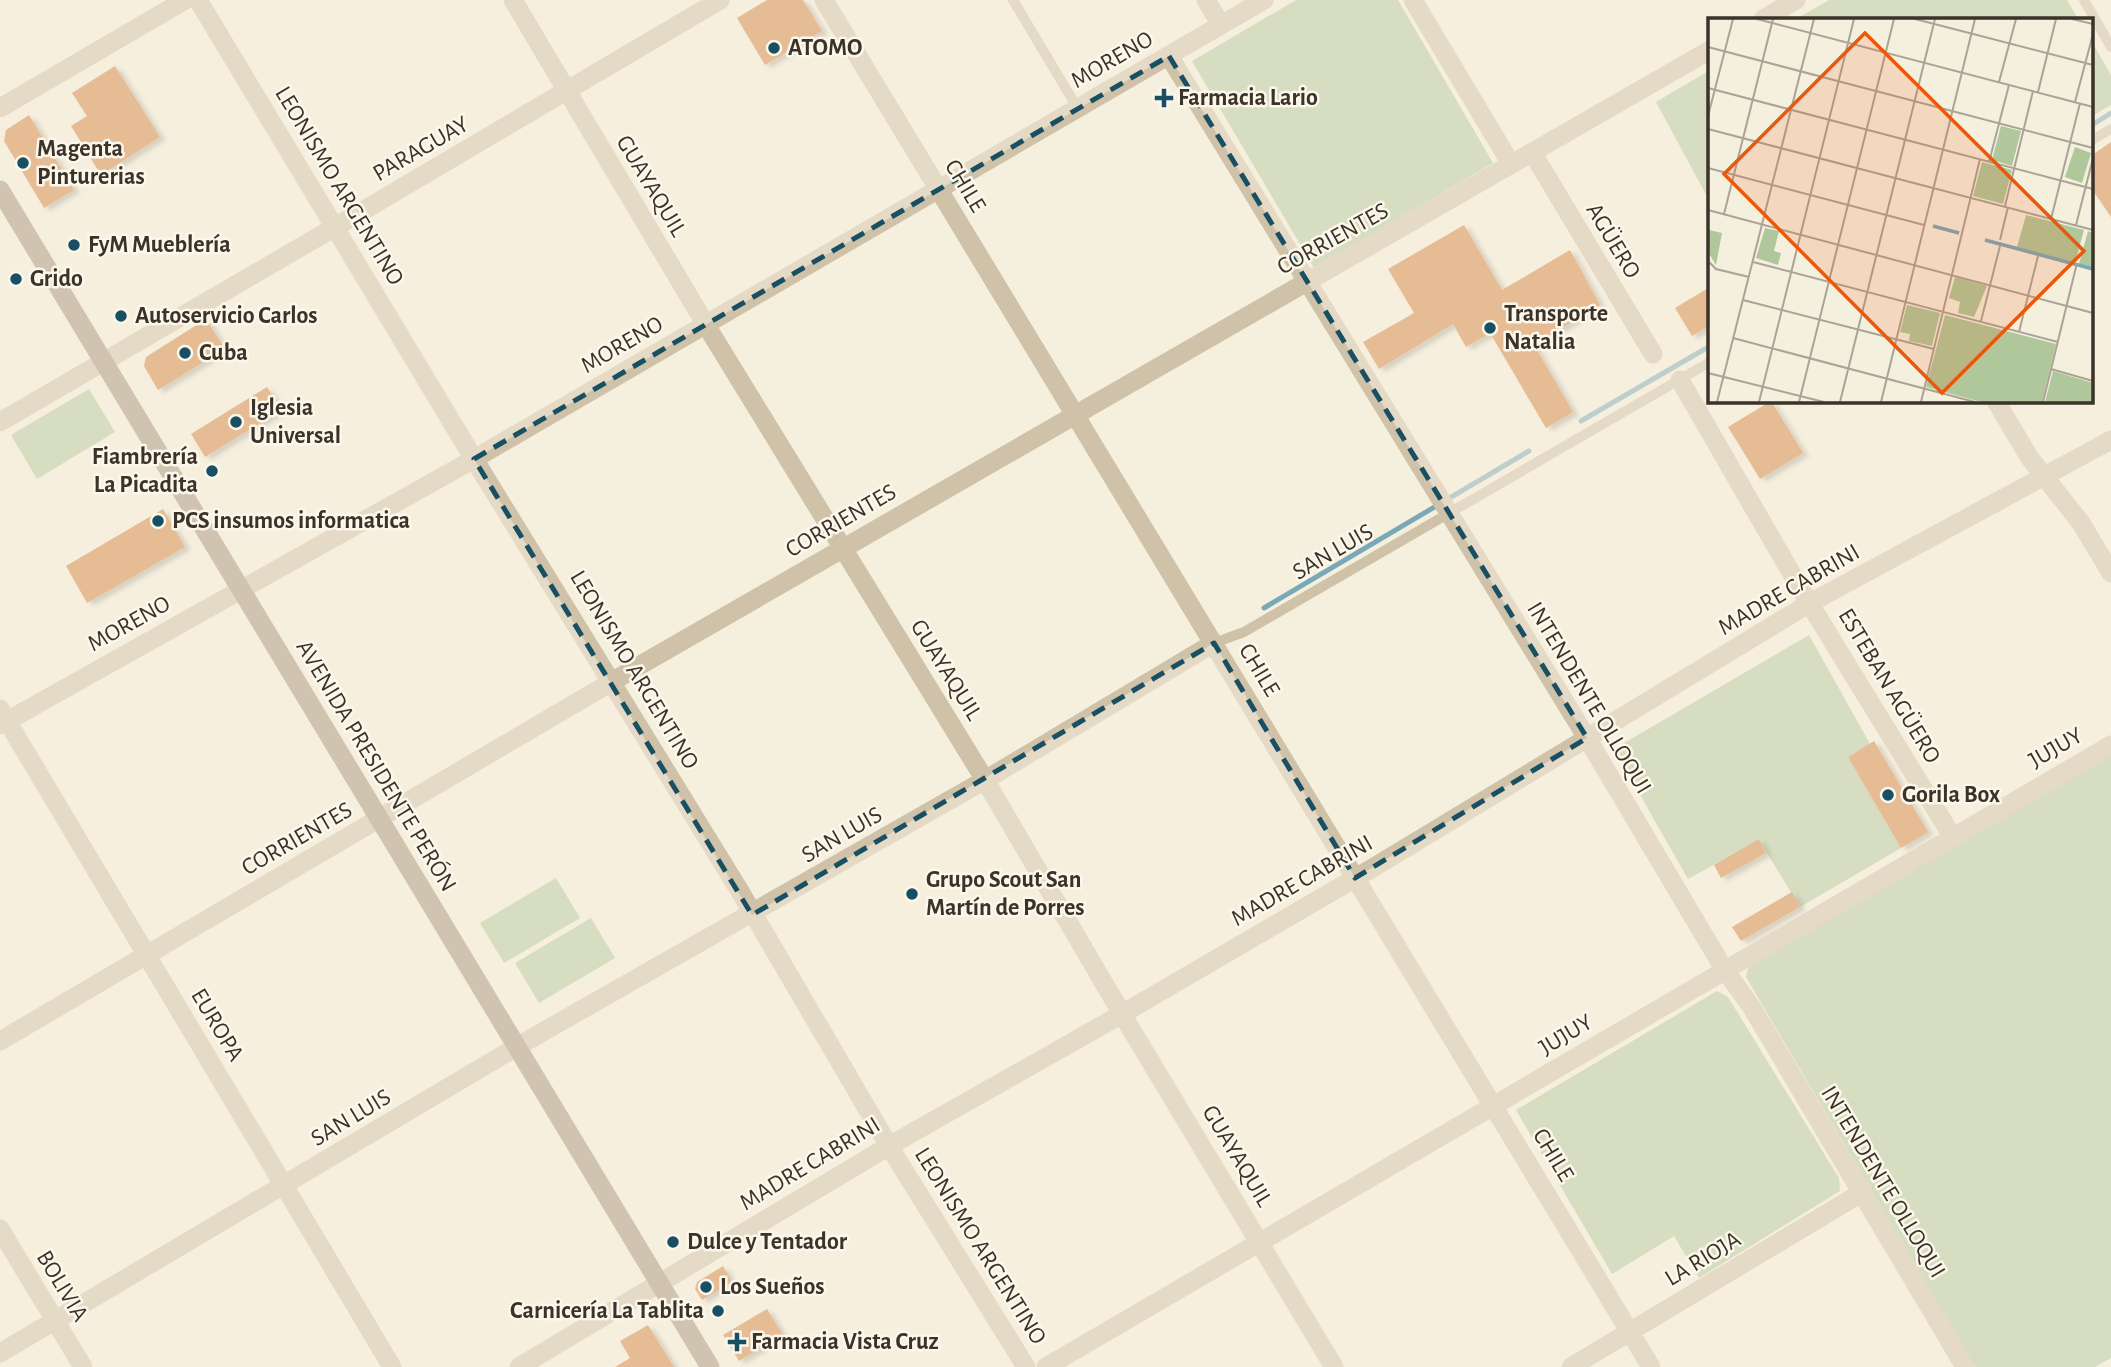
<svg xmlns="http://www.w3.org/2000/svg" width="2111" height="1367" viewBox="0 0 2111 1367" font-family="'Alegreya Sans',sans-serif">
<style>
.green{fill:#b0c79b}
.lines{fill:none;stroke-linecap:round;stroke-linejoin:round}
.stream{stroke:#79a8b6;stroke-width:5}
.building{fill:#d37f3e;filter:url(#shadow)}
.service{stroke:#cfc2a8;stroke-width:10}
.minor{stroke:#cfc2a8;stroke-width:19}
.secondary{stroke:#a39078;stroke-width:19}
.marked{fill:none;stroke:#194f62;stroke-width:5;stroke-dasharray:14 9;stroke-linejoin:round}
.poi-dot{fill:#194f62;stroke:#fcf7eb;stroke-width:2.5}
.labels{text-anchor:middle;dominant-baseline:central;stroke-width:5;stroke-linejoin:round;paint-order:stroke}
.poi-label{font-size:24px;font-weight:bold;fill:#3b3229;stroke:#fcf7eb;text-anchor:start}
.street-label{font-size:24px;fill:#3b3229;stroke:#fcf7eb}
.inset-river{fill:none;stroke:#79a8b6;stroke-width:3.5}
.inset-road{fill:none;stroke:#aba396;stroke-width:2}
.view{fill:#e8590c;fill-opacity:0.15;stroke:#e8590c;stroke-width:3.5}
.inset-edge{fill:none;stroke:#3b3229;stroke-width:3.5}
</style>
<defs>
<filter id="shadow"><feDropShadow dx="5.5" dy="3" stdDeviation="2" flood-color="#0004"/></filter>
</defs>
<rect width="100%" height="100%" fill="#f5efde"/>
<path class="green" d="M1296,0h102l95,163 -179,105 -122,-207z
M1829,0h238l11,19h-282z
M2092,42l19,33v30l-19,11z
M1710,70v132l-54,-100z
M89,389l26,43 -78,47 -26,-44z
M1809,635l61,109 -22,13 53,91 -101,59 -41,-67 -71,39 -74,-130z
M2111,755v603l-16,9h-120l-229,-390 1,-6 8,-11z
M556,878l24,40 -76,45 -24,-40z
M591,918l24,40 -76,45 -24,-40z
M1717,991l11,6 111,181 1,13 -141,87 -25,-42 -62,38 -96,-164z"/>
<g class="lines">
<path class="stream" d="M2092,125l19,-12
M1581,421l129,-75
M1264,608l265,-157"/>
</g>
<path class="building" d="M767,0h36l19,31 -57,34 -28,-47z
M115,66l45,71 -59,38 -30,-49 16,-10 -15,-23z
M29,115l45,75 -30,18 -40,-67 2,-11z
M2111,142v75l-17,-25 -2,2v-39z
M1464,225l38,65 68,-40 30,55 -66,40 39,67 -27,16 -56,-95 -24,14 -13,-23 -74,45 -16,-27 51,-29 -26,-44z
M1710,287v38l-18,11 -17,-28z
M206,319l19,30 -67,41 -14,-24 2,-9z
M267,387l14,23 -76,47 -14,-23z
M1771,401l32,52 -43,26 -32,-52z
M163,509l22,38 -98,56 -21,-37z
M1874,741l54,91 -27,16 -53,-91z
M1759,839l7,14 -45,25 -7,-13z
M1792,892l8,15 -59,34 -9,-14z
M723,1266l9,16 -30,18 -7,-11 2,-7z
M767,1309l16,26 -44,26 -16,-26z
M648,1325l26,42h-59l15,-9 -10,-17z"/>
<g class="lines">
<path class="service" d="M1013,0l65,109
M2084,0l27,47
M2092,140l19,-11
M1214,643l30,-11 466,-270"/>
<path class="minor" d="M198,0l276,459 267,434 148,253 137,221
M513,0l193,325 279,455 137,234 212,353
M824,0l827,1367
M1206,0l15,25
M1413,0l98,164
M1763,19l33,-19
M1169,56l418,682 137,231 27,37 214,361
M0,108l185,-108
M1532,152l121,202
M1680,380l117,203 155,253
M1996,401l33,56 52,66 30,50
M0,422l354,-206 366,-216
M0,709l392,658
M0,725l474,-266 790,-459
M0,1041l637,-374 1073,-617
M0,1229l83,138
M0,1353l518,-307 467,-266 229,-137
M519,1367l370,-221 233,-132 254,-148 434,-263 301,-163
M1046,1367l1065,-622
M1571,1367l290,-174"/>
<path class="secondary" d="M0,190l710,1177"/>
</g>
<path d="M0 0H2111V1367H0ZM1169,56l418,682 -232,140 -141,-235 -462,272 -278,-456z" fill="#f5efde" fill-opacity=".55" fill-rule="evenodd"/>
<path class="marked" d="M1169,56l418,682 -232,140 -141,-235 -462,272 -278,-456z"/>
<g class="poi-dot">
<circle cx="774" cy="48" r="7"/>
<path d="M1160.5 87.5h7v7h7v7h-7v7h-7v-7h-7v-7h7z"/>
<circle cx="23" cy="163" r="7"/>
<circle cx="74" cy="245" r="7"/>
<circle cx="16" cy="279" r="7"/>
<circle cx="121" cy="316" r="7"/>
<circle cx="1490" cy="328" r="7"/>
<circle cx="185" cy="353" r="7"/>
<circle cx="236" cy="422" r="7"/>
<circle cx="212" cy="471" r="7"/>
<circle cx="158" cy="521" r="7"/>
<circle cx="1888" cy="795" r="7"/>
<circle cx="912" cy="894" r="7"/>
<circle cx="673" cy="1242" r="7"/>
<circle cx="706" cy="1287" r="7"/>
<circle cx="718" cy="1311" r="7"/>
<path d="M733.5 1331.5h7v7h7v7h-7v7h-7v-7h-7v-7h7z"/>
</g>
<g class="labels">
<g class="poi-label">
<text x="788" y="48">ATOMO</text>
<text x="1178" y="98">Farmacia Lario</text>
<text x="37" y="149">Magenta<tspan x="37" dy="28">Pinturerias</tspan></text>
<text x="88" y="245">FyM Mueblería</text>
<text x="30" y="279">Grido</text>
<text x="1504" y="314">Transporte<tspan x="1504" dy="28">Natalia</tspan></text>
<text x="135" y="316">Autoservicio Carlos</text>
<text x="199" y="353">Cuba</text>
<text x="250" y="408">Iglesia<tspan x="250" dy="28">Universal</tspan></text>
<text x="198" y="457" text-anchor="end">Fiambrería<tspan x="198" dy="28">La Picadita</tspan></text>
<text x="172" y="521">PCS insumos informatica</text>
<text x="1902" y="795">Gorila Box</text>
<text x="926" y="880">Grupo Scout San<tspan x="926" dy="28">Martín de Porres</tspan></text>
<text x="687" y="1242">Dulce y Tentador</text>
<text x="720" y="1287">Los Sueños</text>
<text x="704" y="1311" text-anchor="end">Carnicería La Tablita</text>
<text x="751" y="1342">Farmacia Vista Cruz</text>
</g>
<g class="street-label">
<text transform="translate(1112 60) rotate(-30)">MORENO</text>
<text transform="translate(421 149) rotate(-30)">PARAGUAY</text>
<text transform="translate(339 186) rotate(59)">LEONISMO ARGENTINO</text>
<text transform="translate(651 186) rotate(59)">GUAYAQUIL</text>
<text transform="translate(965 186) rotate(59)">CHILE</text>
<text transform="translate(1333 239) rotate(-29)">CORRIENTES</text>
<text transform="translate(1613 241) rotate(59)">AGÜERO</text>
<text transform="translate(622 345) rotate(-30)">MORENO</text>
<text transform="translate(841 521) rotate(-30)">CORRIENTES</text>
<text transform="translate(1333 552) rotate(-30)">SAN LUIS</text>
<text transform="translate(1789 590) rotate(-30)">MADRE CABRINI</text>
<text transform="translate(129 624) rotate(-29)">MORENO</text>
<text transform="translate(634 670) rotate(59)">LEONISMO ARGENTINO</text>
<text transform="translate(946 670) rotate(58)">GUAYAQUIL</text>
<text transform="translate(1259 670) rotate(59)">CHILE</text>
<text transform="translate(1889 686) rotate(59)">ESTEBAN AGÜERO</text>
<text transform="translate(1589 698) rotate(59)">INTENDENTE OLLOQUI</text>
<text transform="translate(2056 748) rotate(-30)">JUJUY</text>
<text transform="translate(376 766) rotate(59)">AVENIDA PRESIDENTE PERÓN</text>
<text transform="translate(842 835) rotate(-30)">SAN LUIS</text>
<text transform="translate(297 839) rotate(-30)">CORRIENTES</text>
<text transform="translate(1302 881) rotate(-30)">MADRE CABRINI</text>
<text transform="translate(217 1025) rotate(59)">EUROPA</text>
<text transform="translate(1566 1035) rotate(-31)">JUJUY</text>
<text transform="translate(351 1118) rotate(-31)">SAN LUIS</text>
<text transform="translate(1553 1155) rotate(59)">CHILE</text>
<text transform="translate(1237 1156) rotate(59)">GUAYAQUIL</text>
<text transform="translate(810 1164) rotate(-31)">MADRE CABRINI</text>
<text transform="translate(1883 1182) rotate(59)">INTENDENTE OLLOQUI</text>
<text transform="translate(980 1246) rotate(58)">LEONISMO ARGENTINO</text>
<text transform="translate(1703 1259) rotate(-31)">LA RIOJA</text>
<text transform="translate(62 1286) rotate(59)">BOLIVIA</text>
</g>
</g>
<g transform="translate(1708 18)">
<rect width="385" height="385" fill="#f5efde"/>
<path d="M293,108l20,5 -9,35 -20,-6zM367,129l16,6 -9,30 -17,-6zM274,144l30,8 -9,34 -30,-8zM318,197l58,15 -9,33 -58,-16zM57,210l14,3 -5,20 7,2 -3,12 -22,-7zM1,212l13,3 -6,32 -8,-13zM380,213l5,2v35l-14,-4zM247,259l32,9 -13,31 -16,-4 2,-11 -11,-4zM199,287l33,8 -8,33 -23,-5 1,-7 -10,-2zM237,297l111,29 -14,58h-61l-55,-15zM345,353l40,12v19h-48z" fill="#b0c79b"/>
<path class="inset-river" d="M225,208l26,7M277,222l108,29"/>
<path class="inset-road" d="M49,1l336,88M207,1l178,46M364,1l21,5M0,29l385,101M291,64l17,-63M0,70l385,101M330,74l18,-73M367,84l18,-68M0,98l25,-97M0,111l385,101M281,144l20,-77M0,150l216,57M297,188l28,-115M0,192l385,103M16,196l49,-195M343,201l29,-116M368,207l17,-67M292,222l8,-33M0,243l8,8 33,8M45,244l305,80M35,282l191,49M273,303l19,-75M311,314l19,-76M25,320l242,64M343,351l42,12M0,355l116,29M9,384l97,-383M51,384l95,-383M91,384l95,-383M132,384l95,-383M173,384l94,-383M213,384l59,-243M335,384l34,-139"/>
<path class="view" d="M157,15l219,218 -142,142 -218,-219z"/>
<rect width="385" height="385" class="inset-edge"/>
</g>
</svg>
